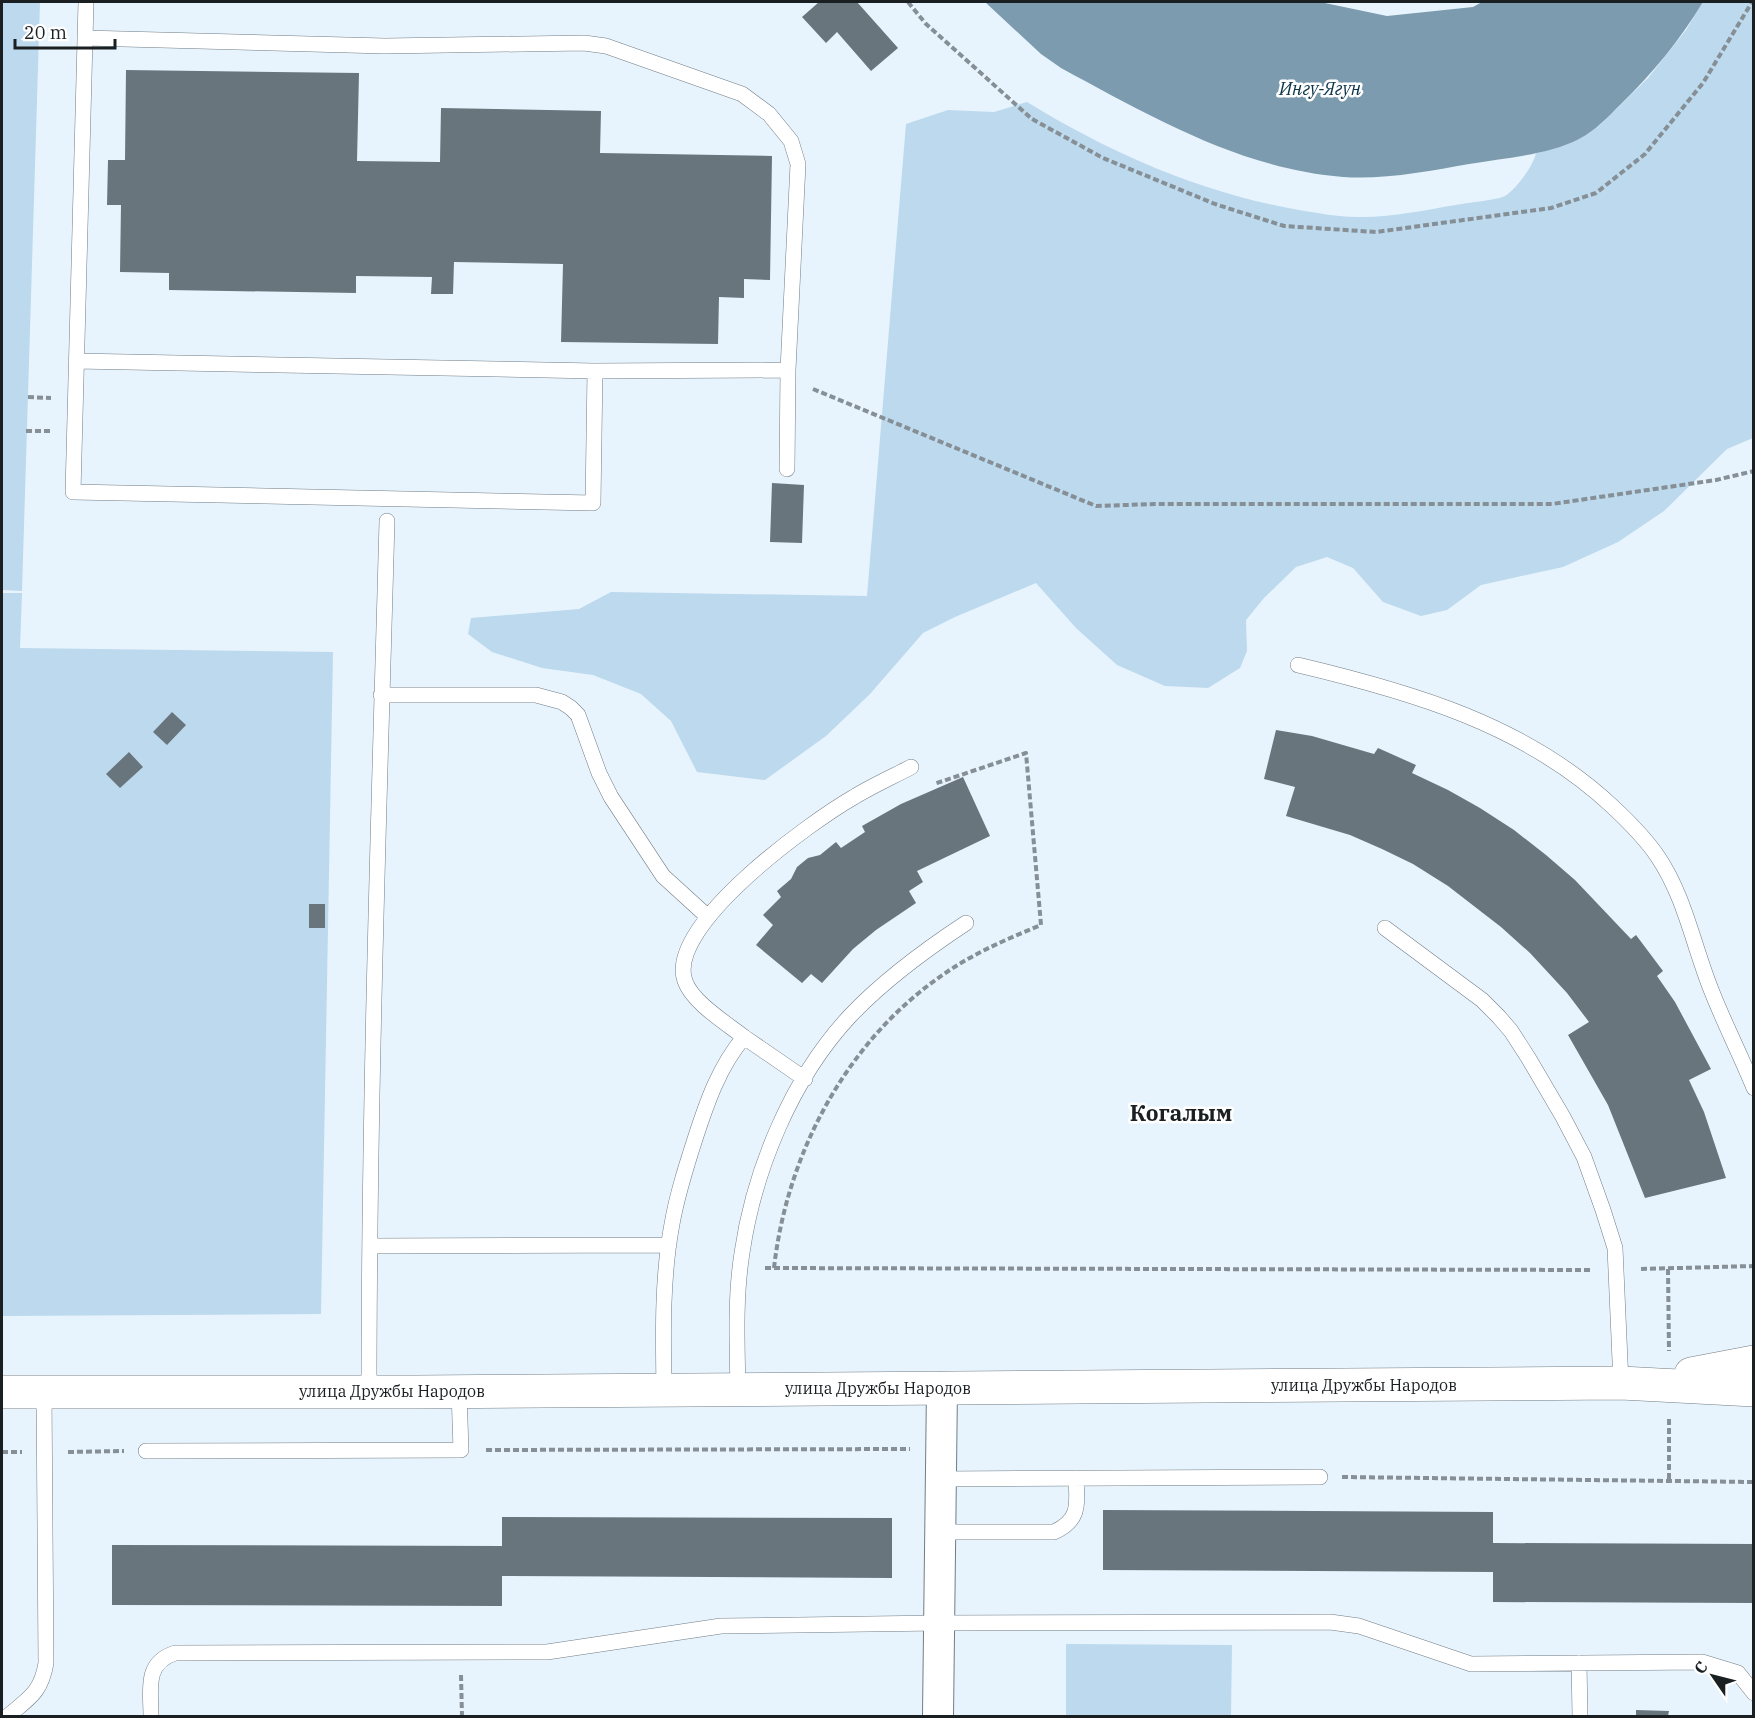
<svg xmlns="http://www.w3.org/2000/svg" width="1755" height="1718" viewBox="0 0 1755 1718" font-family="'IBM Plex Serif',serif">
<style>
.green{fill:#bcd9ed}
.water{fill:#7d9baf}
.building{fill:#69757d}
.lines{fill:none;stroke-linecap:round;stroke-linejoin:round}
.lane-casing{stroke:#717d85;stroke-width:16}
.street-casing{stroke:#717d85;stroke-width:32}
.secondary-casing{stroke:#717d85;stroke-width:34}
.path{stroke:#858f95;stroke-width:4;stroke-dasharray:6 3;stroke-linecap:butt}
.lane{stroke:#fff;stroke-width:15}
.street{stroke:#fff;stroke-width:30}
.secondary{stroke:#fff;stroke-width:33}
.labels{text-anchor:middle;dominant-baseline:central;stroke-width:5;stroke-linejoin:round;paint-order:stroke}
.street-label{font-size:16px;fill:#1a1f22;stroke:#fff}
.water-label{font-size:18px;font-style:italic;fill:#0c344a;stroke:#fff}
.district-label{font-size:22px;font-weight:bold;fill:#1a1f22;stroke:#fff}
</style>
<rect width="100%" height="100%" fill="#e7f4fd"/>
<path class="green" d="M2,2h38l-18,589 -20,-1z
M1703,2h50v436l-26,11 -63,62 -46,31 -55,25 -82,18 -34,25 -26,6 -38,-14 -30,-34 -26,-11 -31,10 -32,31 -18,22 1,31 -7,17 -32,20 -43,-2 -48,-21 -41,-37 -40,-45 -81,34 -32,16 -53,61 -44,42 -61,44 -68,-8 -26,-51 -30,-27 -48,-19 -51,-7 -50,-16 -24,-18 3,-16 108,-9 32,-17 256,4 39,-472 42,-14 46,2 33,-10c83,51 174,91 272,108 19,3 38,7 58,7 33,1 67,-7 99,-12 10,-2 41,-5 49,-9 11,-7 29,-31 31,-43l43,-14 21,-14 48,-47 38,-48z
M2,593h20l-2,55 313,4 -12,662 -319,2z
M1066,1644l166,1 -1,71h-165z"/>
<path class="water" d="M985,2h335l67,14 86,-9 9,-5h221c-23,38 -50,71 -82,102 -13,13 -25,26 -42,35 -31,16 -75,19 -110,25 -39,7 -86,16 -126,13 -102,-8 -193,-61 -282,-109l-20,-14z"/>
<path class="building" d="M819,2h38l41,46 -27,23 -34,-39 -11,11 -24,-26z
M126,70l233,3 -2,88 83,1 1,-54 160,3 -1,42 172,3 -2,124 -26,-1v19l-25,-1 -1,47 -157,-2 2,-78 -109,-2 -1,32h-22l1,-17 -76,-1v17l-187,-3v-17l-49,-1 1,-67h-14l1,-45h17z
M772,483l32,2 -2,58 -32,-1z
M172,712l14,13 -19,20 -14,-13z
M1276,730l36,6 62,18 4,-6 38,17 -4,8 36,17 32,18 34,22 32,25 29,25 56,59 5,-4 27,36 -6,5 18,26 36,67 -22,11 15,32 22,66 -81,20 -37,-93 -40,-70 21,-13 -22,-29 -37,-40 -29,-26 -53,-41 -35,-22 -31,-15 -32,-14 -64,-19 9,-29 -31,-8z
M129,752l14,15 -23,21 -14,-14z
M963,777l27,59 -73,35 6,11 -14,9 7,12 -40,27 -23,19 -31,34 -11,-9 -9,9 -46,-38 17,-20 -10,-10 18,-18 -4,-6 14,-12 6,-12 11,-9 12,-3 16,-13 5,6 24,-16 -3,-6 39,-22z
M309,904h16v24h-16z
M1103,1510l390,2v31l261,1v59l-261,-1v-30l-390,-2z
M502,1517l390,1v60l-390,-2v30l-390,-1v-60l390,1z
M1636,1710l33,1 -1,5h-32z"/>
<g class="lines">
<defs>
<path id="lane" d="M86,2l-13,490 520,11 2,-132
M76,361l519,10 193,-1 10,-206 -7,-23 -22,-27 -27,-20 -136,-48 -22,-3 -199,3 -300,-8
M787,469l1,-99
M1298,665c114,27 228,60 315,142 16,15 33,32 45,50 27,40 36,91 54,135 13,33 29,64 42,96
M381,695h155l26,7 9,6 7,7 21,58 12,24 52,79 45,41
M1385,928l97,72 17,17 12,14 18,28 34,58 21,40 19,53 12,38 6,135
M744,1037l61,42
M370,1246l299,-1
M664,1388c-1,-54 -2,-111 8,-164 5,-29 14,-57 23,-85 12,-37 24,-72 49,-102 -18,-14 -52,-35 -59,-56 -20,-55 127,-160 169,-184 18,-11 38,-20 57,-30
M738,1389c-1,-46 -3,-92 4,-136 12,-83 50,-175 108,-237 34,-36 75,-66 116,-93
M369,1392c0,-291 10,-581 18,-871
M146,1451l315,-1 -2,-59
M941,1479l379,-2
M940,1532h114c27,-12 23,-29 22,-54
M1579,1663l1,53
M8,1716c21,-18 33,-23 38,-53l-2,-271
M151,1716c0,-26 -7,-53 24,-63l372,-1 174,-26 218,-3 391,-1 29,4 112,38 231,-2 36,11 16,20"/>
<path id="street" d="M938,1716l4,-329"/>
<path id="secondary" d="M1691,1374l63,-12
M2,1392h415l1204,-9 133,7"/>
</defs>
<use href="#lane" class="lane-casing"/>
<use href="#street" class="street-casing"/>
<use href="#secondary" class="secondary-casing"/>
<path class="path" d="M908,2l18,22 106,95 71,39 112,46 69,22 92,6 175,-24 45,-15 49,-39 58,-71 49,-81
M813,389l283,117 59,-2h397l164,-24 38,-9
M28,397l23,1
M26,431h24
M765,1268l826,2
M774,1268c13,-115 73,-228 170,-294 30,-21 63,-35 97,-49l-15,-172 -92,31
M1641,1269l113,-3
M1668,1269l1,82
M1669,1419v62
M486,1450l424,-1
M2,1452h20
M68,1452l56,-1
M1342,1477l412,5
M461,1675l1,41"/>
<use href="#lane" class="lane"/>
<use href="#street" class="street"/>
<use href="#secondary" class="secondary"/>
</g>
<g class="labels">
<g class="street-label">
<text x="1364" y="1385">улица Дружбы Народов</text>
<text x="878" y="1388">улица Дружбы Народов</text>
<text x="392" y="1391">улица Дружбы Народов</text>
</g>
<g class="water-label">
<text x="1320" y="88">Ингу-Ягун</text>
</g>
<g class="district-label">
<text x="1181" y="1112">Когалым</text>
</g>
</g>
<rect width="1755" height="1718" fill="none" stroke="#1a1f22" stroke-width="6"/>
<g transform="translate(1713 1676) rotate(305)" stroke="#ffffff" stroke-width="4.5" paint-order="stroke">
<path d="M0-4.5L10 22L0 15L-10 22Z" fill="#1a1f22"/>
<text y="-9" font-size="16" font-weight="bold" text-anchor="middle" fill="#1a1f22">С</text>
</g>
<path d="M15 39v9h100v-9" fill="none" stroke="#1a1f22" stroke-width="3"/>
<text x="24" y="39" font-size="18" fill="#1a1f22" stroke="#ffffff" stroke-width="4.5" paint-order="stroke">20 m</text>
</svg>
